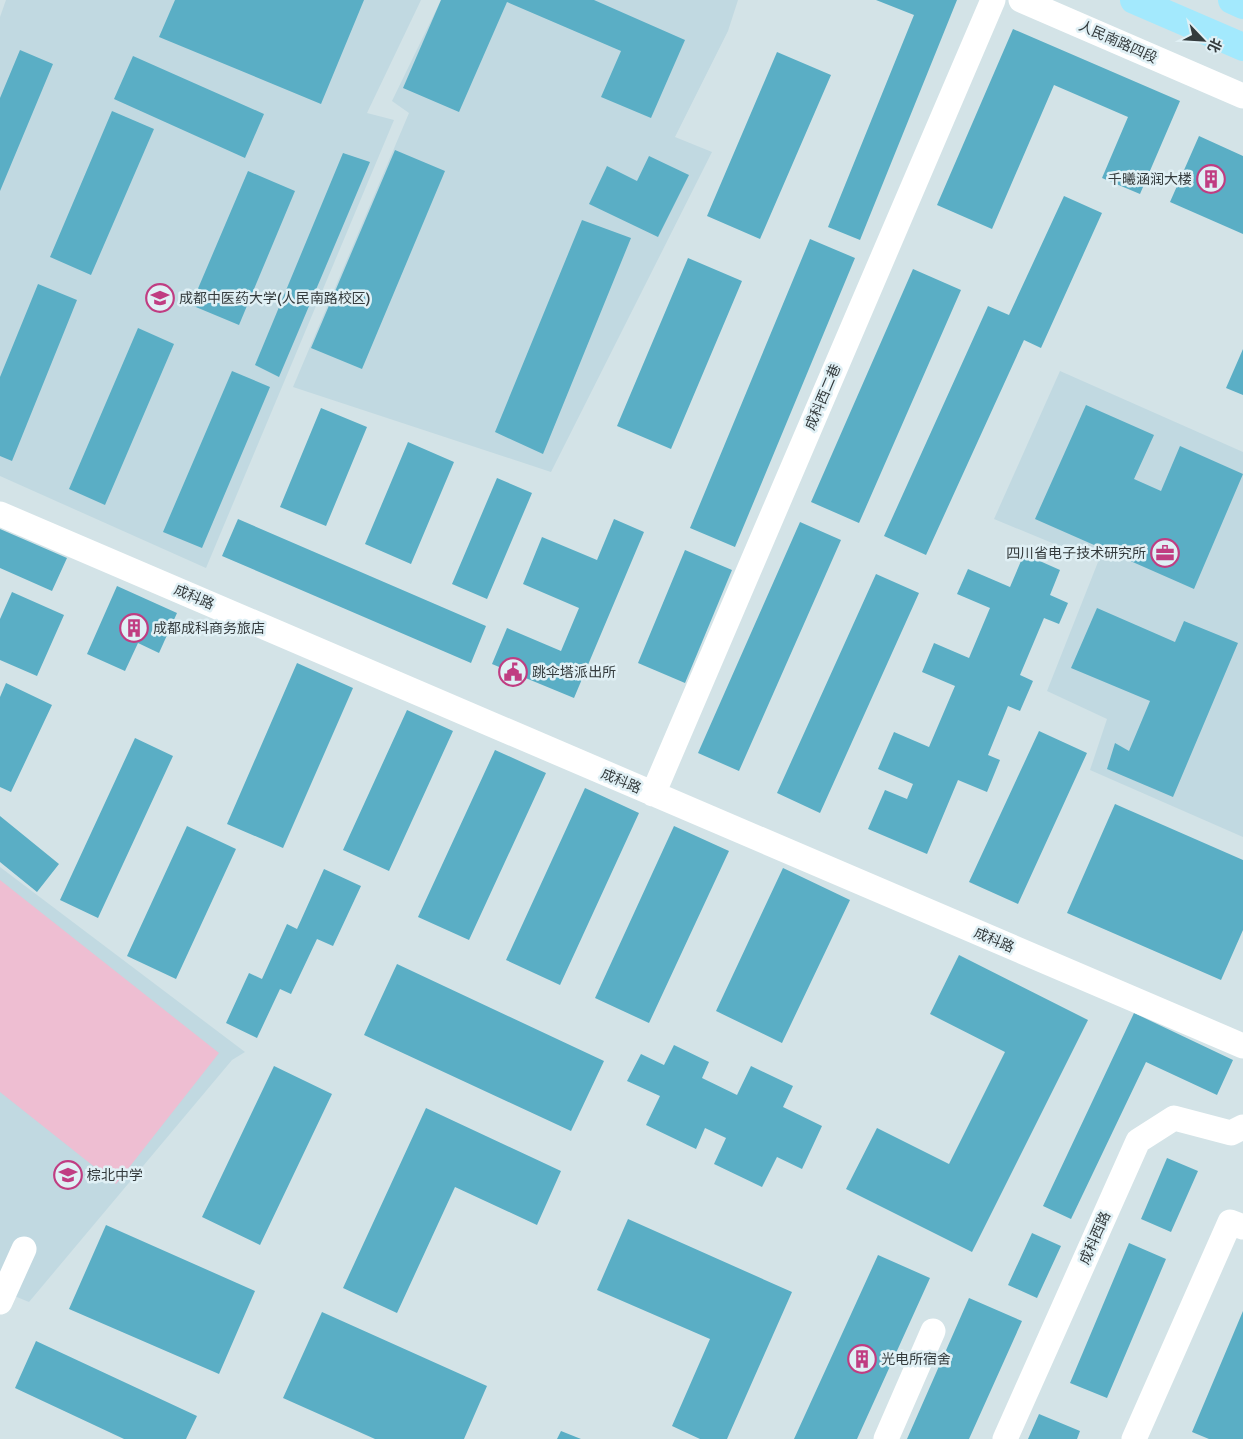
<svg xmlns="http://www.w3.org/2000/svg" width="1243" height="1439" viewBox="0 0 1243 1439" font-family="Signika,'Noto Sans SC',sans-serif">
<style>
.built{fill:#c1d9e1}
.green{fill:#eebed2}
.building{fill:#5aaec5}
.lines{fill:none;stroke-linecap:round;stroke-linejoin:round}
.minor{stroke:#fff;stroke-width:25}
.major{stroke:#a3e9fd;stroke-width:28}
.labels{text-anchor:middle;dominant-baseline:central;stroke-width:5;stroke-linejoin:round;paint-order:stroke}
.street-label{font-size:14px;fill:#343b3d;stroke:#e0f0f5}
.poi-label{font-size:14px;fill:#343b3d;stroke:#e0f0f5;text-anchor:start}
</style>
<rect width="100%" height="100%" fill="#d3e3e7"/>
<path class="built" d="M6,0h415l-54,113 27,7 -188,448 -206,-92v-459z
M441,0h297l-10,31 -53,106 37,15 -161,320 -258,-85 116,-274 -17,-12z
M1060,371l183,81v385l-153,-67 17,-51 -60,-28 51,-129 -104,-43z
M0,867l245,185 -13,8 -203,242 -29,-12z"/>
<path class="green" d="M0,880l219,173 -103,131 -116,-92z"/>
<path class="building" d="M175,0h189l-43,104 -162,-67z
M441,0h153l91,40 -34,78 -50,-21 20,-46 -114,-49 -48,110 -56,-24z
M876,0h81l-97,240 -32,-13 86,-212z
M1013,29l167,72 -40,93 -38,-16 26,-61 -74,-32 -62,144 -55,-24z
M20,50l33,14 -53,127v-93z
M777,52l54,23 -71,164 -53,-23z
M133,56l131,58 -19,44 -131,-59z
M112,111l42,18 -63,146 -41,-18z
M1199,136l44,20v78l-73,-32z
M395,150l50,21 -83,198 -51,-21z
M343,153l27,9 -91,215 -24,-12z
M649,156l40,19 -31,62 -69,-33 18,-38 30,15z
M248,171l47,20 -56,134 -48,-20z
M1064,196l38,17 -61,135 -17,-8 -98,215 -42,-19 104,-230 21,9z
M582,220l49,18 -88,216 -48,-22z
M810,239l45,19 -120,289 -45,-19z
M688,258l54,23 -71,168 -54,-23z
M913,269l48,21 -102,233 -48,-21z
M38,284l39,16 -65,161 -12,-5v-79z
M138,328l36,16 -69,161 -36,-16z
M1243,349v46l-17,-7z
M232,371l38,16 -68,161 -39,-16z
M1086,405l68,30 -20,44 27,12 19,-45 63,28 -49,115 -159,-70z
M321,408l46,19 -41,99 -46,-19z
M408,442l46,20 -43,102 -46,-20z
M497,478l35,15 -45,106 -35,-15z
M238,519l248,107 -15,37 -249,-107z
M614,519l30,13 -70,166 -82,-34 15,-36 54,23 18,-43 -56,-24 19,-47 55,23z
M800,522l41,18 -102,231 -41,-18z
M0,529l67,29 -15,33 -52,-23z
M685,550l47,20 -47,113 -47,-20z
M1024,554l36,16 -10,25 18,8 -9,21 -15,-6 -24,57 13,6 -13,30 -12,-5 -20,49 12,5 -13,32 -29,-12 -31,74 -59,-25 17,-39 22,9 6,-15 -35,-15 16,-37 35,15 26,-61 -33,-14 12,-29 35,15 21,-50 -33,-14 11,-25 42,18z
M876,574l43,19 -99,220 -43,-20z
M117,586l60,27 -18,40 -21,-10 -13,28 -38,-17z
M12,592l52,23 -27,61 -37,-16v-41z
M1097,608l78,34 9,-21 54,22 -65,154 -66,-28 8,-26 14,8 21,-50 -79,-33z
M297,663l56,25 -70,160 -56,-24z
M6,683l46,22 -41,87 -11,-5v-90z
M407,710l46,21 -64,140 -46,-21z
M1039,731l48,22 -69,151 -49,-22z
M135,738l38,18 -75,162 -38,-18z
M495,750l51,23 -77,167 -51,-23z
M585,788l54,25 -79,172 -54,-25z
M1115,804l128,56v70l-22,50 -154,-67z
M0,816l59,48 -22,28 -37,-30z
M187,826l49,23 -60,130 -49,-23z
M674,826l55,25 -80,172 -54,-25z
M783,868l67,32 -68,143 -66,-32z
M324,869l37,17 -28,60 -16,-7 -26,55 -11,-5 -23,49 -31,-15 23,-50 13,6 25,-55 10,5z
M959,955l129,65 -116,232 -126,-63 31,-61 72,36 56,-112 -75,-38z
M397,964l207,97 -33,70 -207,-96z
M1134,1013l99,47 -16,35 -71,-33 -75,157 -28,-13z
M674,1045l35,17 -7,16 35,17 14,-29 42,20 -10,21 39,19 -20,43 -25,-12 -15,30 -48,-23 12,-26 -21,-10 -9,21 -50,-24 14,-29 -33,-15 14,-27 23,11z
M274,1066l58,28 -72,151 -58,-28z
M426,1108l135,63 -24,54 -82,-38 -58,126 -54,-25z
M1167,1158l31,13 -27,61 -30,-13z
M628,1219l164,73 -65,147h-27l-28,-13 38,-87 -113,-49z
M106,1225l149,66 -36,83 -150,-65z
M1032,1233l29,13 -24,52 -29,-13z
M1129,1243l37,16 -59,139 -37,-15z
M878,1255l52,23 -73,161h-63z
M969,1298l53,23 -53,118h-62z
M1243,1311v128h-34l-17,-7z
M322,1312l165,74 -23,53h-89l-92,-41z
M36,1341l161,75 -11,23h-62l-109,-51z
M1039,1414l41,17 -3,8h-49z
M561,1431l20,8h-24z"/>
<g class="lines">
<path class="minor" d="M1021,0l222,96
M0,514l1243,532
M653,794l340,-794
M0,1302l24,-53
M886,1439l47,-108
M1005,1439l133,-298 36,-23 57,15 12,-6
M1134,1439l96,-217 13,5"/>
<path class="major" d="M1134,0l109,47
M1232,0l11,5"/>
</g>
<defs>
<symbol id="building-ring" viewBox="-11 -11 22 22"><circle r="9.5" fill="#e0f0f5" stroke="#c03d82" stroke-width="1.5"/><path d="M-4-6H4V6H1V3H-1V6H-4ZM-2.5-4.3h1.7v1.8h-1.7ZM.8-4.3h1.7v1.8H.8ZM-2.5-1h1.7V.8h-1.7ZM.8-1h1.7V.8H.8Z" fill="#c03d82"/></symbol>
<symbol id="university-ring" viewBox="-11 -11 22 22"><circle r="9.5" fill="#e0f0f5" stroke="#c03d82" stroke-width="1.5"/><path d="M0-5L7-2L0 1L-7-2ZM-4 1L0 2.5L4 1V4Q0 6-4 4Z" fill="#c03d82"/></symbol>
<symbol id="office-ring" viewBox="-11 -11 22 22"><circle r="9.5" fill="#e0f0f5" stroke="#c03d82" stroke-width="1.5"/><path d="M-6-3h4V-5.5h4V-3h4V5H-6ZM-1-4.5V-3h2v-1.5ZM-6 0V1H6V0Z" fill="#c03d82"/></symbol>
<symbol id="civic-ring" viewBox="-11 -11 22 22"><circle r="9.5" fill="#e0f0f5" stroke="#c03d82" stroke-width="1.5"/><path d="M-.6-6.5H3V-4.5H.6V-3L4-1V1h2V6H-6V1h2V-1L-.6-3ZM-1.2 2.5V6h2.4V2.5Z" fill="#c03d82"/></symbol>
<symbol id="school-ring" viewBox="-11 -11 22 22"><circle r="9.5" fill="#e0f0f5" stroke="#c03d82" stroke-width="1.5"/><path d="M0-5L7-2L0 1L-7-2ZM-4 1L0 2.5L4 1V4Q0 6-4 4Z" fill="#c03d82"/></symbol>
</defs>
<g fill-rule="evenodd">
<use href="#building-ring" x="1195" y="163" width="32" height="32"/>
<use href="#university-ring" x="144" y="282" width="32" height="32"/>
<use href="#office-ring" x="1149" y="537" width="32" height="32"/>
<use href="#building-ring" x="118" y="612" width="32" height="32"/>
<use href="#civic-ring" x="497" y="656" width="32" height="32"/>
<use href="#school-ring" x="52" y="1159" width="32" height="32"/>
<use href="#building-ring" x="846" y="1343" width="32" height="32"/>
</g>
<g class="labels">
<g class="street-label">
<text transform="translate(1118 42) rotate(24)">人民南路四段</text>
<text transform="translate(823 397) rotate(-67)">成科西二巷</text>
<text transform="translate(194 597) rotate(23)">成科路</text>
<text transform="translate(621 781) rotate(23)">成科路</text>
<text transform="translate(994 940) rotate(23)">成科路</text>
<text transform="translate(1095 1238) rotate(-66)">成科西路</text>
</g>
<g class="poi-label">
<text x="1192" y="179" text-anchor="end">千曦涵润大楼</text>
<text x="179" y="298">成都中医药大学(人民南路校区)</text>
<text x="1146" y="553" text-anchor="end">四川省电子技术研究所</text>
<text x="153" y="628">成都成科商务旅店</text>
<text x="532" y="672">跳伞塔派出所</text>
<text x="87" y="1175">棕北中学</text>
<text x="881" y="1359">光电所宿舍</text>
</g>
</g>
<g transform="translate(1203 40) rotate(115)" stroke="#e0f0f5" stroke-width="4" paint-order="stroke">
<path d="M0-4L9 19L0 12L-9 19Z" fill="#343b3d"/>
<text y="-8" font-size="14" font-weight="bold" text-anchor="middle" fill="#343b3d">北</text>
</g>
</svg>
